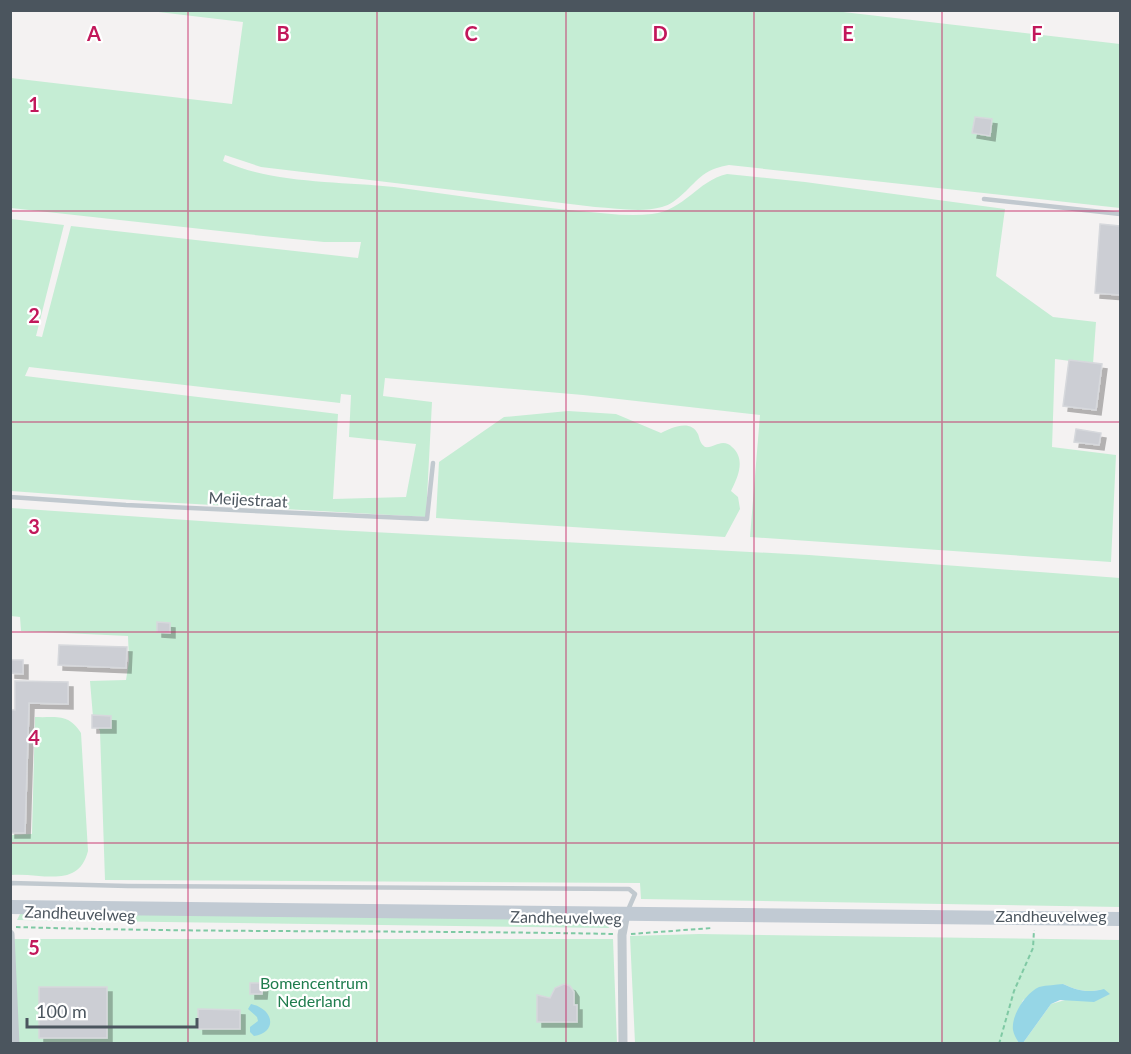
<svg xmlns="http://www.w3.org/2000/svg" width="1131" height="1054" viewBox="0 0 1131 1054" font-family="Lato,sans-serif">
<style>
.green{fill:#c5edd4;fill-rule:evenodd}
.water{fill:#96d6e6}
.building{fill:#ccced4;stroke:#d6d8dc;stroke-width:1.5;filter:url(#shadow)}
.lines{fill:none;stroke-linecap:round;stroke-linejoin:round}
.path{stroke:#7fc9a4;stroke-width:2;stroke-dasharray:4.5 3;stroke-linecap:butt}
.lane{stroke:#c1c9cf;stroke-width:4.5}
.street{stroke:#c1c9cf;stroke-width:9}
.secondary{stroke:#c1cad3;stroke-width:14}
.grid{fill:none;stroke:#c2185b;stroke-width:1.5;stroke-opacity:0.55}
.labels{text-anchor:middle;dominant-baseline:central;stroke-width:4.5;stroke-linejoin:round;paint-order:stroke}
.street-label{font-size:16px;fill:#4b555e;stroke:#fff}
.park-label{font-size:16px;fill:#1f7c4d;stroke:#fff}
.grid-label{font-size:20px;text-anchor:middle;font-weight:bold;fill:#c2185b;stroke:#fff;stroke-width:4.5;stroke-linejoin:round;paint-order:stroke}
</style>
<defs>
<filter id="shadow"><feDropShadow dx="5" dy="5" stdDeviation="0" flood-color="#0004"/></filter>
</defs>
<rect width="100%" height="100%" fill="#f4f2f2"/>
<path class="green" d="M826,10l294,34v164l-391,-43c-10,2 -18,4 -26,10 -13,10 -25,28 -41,32 -21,6 -45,1 -67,0l-334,-40 -36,-12 -2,6c51,23 116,20 171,26 62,8 123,18 185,24 24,2 49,6 73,3 33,-4 45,-33 75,-40l78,8 200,27 -9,67 57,41 43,5 -3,42 -38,-5 -3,88 64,8 -5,107 -361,-25 10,-122 -177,-20 -198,-17 -2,18 49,6 -6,115 -266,-15 -149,-11v-272l53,6 -28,111 6,1 29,-111 287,32 3,-16h-37l-51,-5 -262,-29v-130l221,26 11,-82 -93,-11zM29,367l311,36 1,-9 10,1 -2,42 67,7 -10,53 -73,2 5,-85 -313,-38z
M568,411l48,3 45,19c11,-6 30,-14 37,1 2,6 2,9 7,13 7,1 12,-4 18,-4 4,0 6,1 9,4 14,12 6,30 -1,44l7,6 2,12 -15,28 -289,-19 3,-56 65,-45z
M11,508l324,22 474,25 311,23v329l-479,-8 -1,-16 -535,-3 -5,-149 -7,-14 -3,-36 36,-1 3,-19 -1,-25 -107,-5 -1,-14 -9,-1z
M35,717c22,1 33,-4 46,16l7,118c-10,39 -47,21 -77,24v-40l21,-1z
M20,914l581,3 5,3 3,8 -592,-8z
M699,934l421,6v103h-97l28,-39 53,-15c-16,4 -26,2 -41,-5l-40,16c-7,18 -13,25 -4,43h-384l-5,-107z
M10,939h603l4,104h-606z"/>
<path class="water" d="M1063,984c15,7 25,9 41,5l6,5 -16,8 -34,-2 -9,4 -28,39h-4c-2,-3 -5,-8 -6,-13 -2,-15 13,-37 26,-43 8,-2 17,-2 24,-3z
M251,1004c23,5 27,28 3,32l-4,-4v-5l8,-6 -1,-4 -9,-8z"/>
<path class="building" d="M975,117l17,2 -2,17 -18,-3z
M1100,224l20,2v69l-25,-2z
M1069,360l33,4 -6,46 -33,-4z
M1076,429l25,4 -2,12 -25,-3z
M157,622l13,1v10l-13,-1z
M59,645l68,2 -1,21 -68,-3z
M10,660h13v14l-13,-1z
M15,681l53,1v22l-39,-1 -4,130h-15v-123h5z
M92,715l19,1v12h-19z
M250,983h13l-1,11h-12z
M564,984l6,2 4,6v13h3v17h-40v-27l13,3 5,-10z
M39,987h68v51h-68z
M198,1009l42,1v19h-42z"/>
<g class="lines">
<path class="path" d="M16,927c199,6 398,3 598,7
M631,934l81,-6
M38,1044h173
M999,1044l15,-53 19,-43 1,-18"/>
<path class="lane" d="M984,199l136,15
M10,497l116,8 301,14 6,-56
M10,885l1,-2 117,3 501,3 6,5 -7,16"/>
<path class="street" d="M10,934l5,110
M623,1044l-1,-109 4,-22"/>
<path class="secondary" d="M10,907l1110,12"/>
</g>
<path class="grid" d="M188,10v1034M377,10v1034M566,10v1034M754,10v1034M942,10v1034M10,211h1110M10,422h1110M10,632h1110M10,843h1110"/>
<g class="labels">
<g class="street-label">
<text transform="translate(248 499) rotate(3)">Meijestraat</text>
<text transform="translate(80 913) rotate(2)">Zandheuvelweg</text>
<text x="1051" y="915">Zandheuvelweg</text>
<text transform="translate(566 917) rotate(1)">Zandheuvelweg</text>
</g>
<g class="park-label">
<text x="314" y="982">Bomencentrum<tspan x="314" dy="18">Nederland</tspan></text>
</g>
</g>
<g class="grid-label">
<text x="94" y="41">A</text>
<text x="283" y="41">B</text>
<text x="471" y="41">C</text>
<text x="660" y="41">D</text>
<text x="848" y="41">E</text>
<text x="1037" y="41">F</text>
<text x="34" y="112">1</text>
<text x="34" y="323">2</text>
<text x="34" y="534">3</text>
<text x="34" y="745">4</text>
<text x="34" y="955">5</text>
</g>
<rect width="1131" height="1054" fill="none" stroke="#4b555e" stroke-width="24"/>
<path d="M27 1018v9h170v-9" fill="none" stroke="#4b555e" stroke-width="3"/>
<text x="36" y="1018" font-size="18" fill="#4b555e" stroke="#ffffff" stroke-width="4.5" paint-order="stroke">100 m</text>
</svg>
